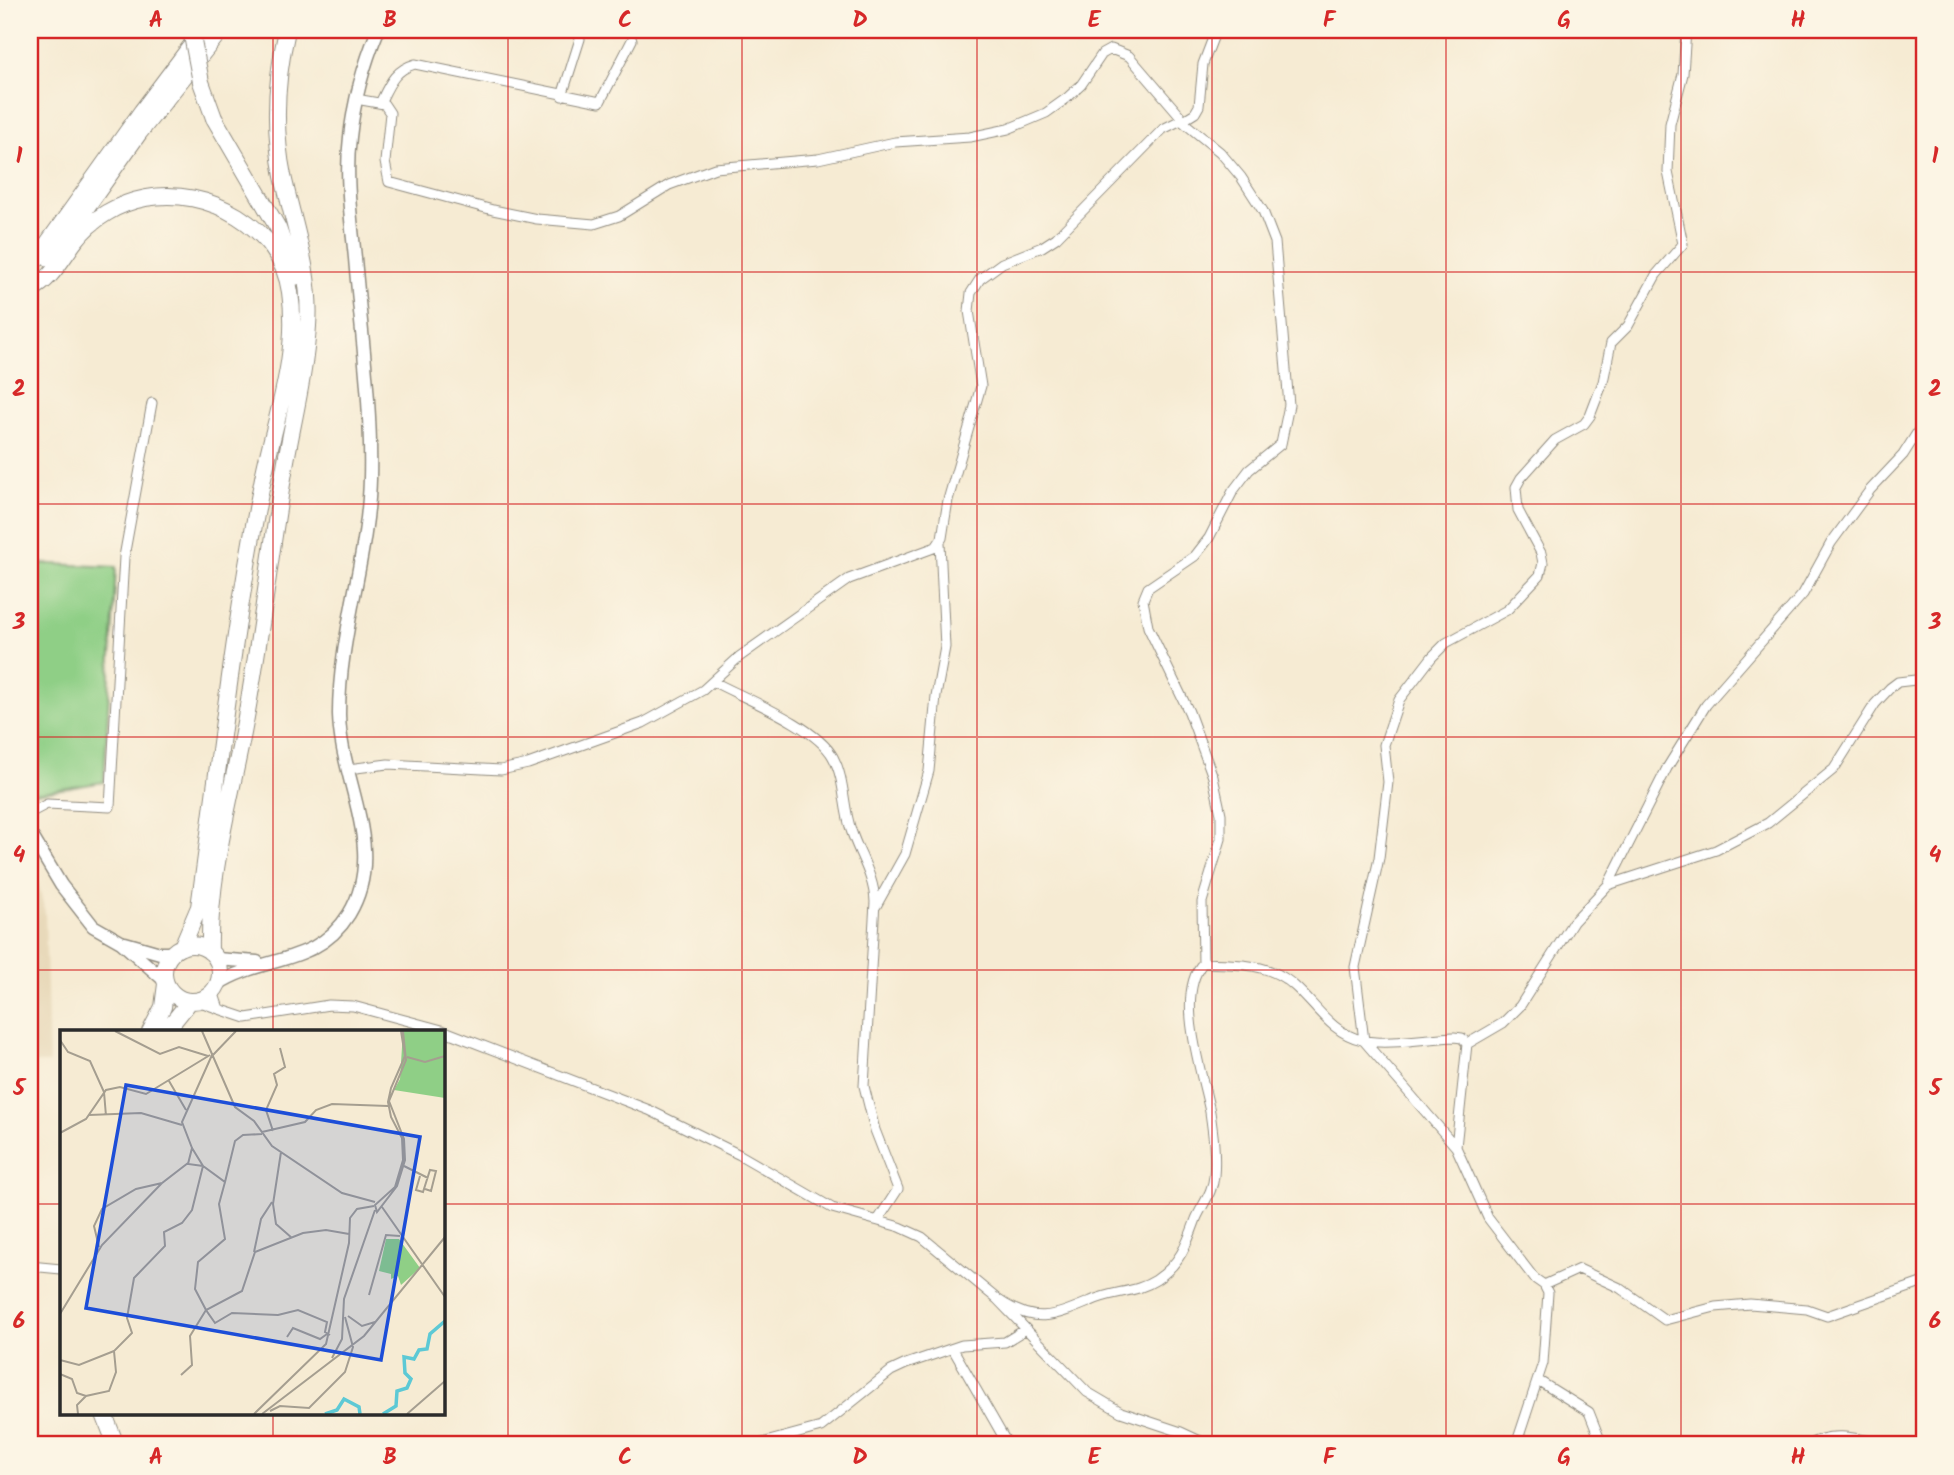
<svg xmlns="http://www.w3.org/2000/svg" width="1954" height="1475" viewBox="0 0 1954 1475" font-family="Kalam,sans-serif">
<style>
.built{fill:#e8d9ba}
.green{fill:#8fcf86;stroke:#5d7d58;stroke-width:2}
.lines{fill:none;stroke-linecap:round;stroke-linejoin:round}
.street-casing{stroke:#908b7f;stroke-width:11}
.secondary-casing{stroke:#908b7f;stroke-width:15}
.highway-casing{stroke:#908b7f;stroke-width:18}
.street{stroke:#fff;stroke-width:9}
.secondary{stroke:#fff;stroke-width:12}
.highway{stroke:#fff;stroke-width:16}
.highway-bridge-casing{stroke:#908b7f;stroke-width:18;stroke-linecap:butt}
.highway-bridge{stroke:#fff;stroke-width:16}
.grid{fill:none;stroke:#d62828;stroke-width:2;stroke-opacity:0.55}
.inset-river{fill:none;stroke:#5dc9d5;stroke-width:3.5}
.inset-road{fill:none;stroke:#a59e90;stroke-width:2}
.view{fill:#1d4ed8;fill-opacity:0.15;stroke:#1d4ed8;stroke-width:3.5}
.inset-edge{fill:none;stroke:#2b2b2b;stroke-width:3.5}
.neatline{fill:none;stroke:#d62828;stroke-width:2.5}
.grid-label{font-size:23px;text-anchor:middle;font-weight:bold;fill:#d62828}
</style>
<rect width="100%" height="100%" fill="#fcf5e5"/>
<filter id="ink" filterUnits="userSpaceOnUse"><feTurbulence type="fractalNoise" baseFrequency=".0143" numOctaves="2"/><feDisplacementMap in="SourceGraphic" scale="14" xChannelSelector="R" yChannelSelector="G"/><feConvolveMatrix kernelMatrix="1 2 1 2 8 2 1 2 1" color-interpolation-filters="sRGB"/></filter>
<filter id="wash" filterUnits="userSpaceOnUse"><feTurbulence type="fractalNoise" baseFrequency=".00686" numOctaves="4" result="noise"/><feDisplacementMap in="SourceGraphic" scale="28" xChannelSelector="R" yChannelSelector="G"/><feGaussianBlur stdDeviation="1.57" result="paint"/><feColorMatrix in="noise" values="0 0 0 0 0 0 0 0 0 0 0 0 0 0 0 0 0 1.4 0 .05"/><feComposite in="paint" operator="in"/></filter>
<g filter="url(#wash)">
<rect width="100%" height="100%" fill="#f6ebd3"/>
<path class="built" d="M30,860l5,8 10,45 4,150h-19z"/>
<path class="green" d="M30,563l86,4 -12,215 -74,12z"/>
</g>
<g filter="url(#ink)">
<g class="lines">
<defs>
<path id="street" d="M562,96l18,-57
M380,103c9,-18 14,-33 35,-39l185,38 32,-62
M714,682c32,17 102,44 119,75 12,22 10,50 18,73 8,25 23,45 24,72l-11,184 11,44 23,59 -20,31
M348,769l40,-5 113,6 27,-6 115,-41 60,-33 36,-33 110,-78 87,-32 6,-9 6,-38 33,-114 -12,-75 2,-18 9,-14 22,-16 40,-16 14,-9 107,-109 20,-10 -54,-63 -18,-7 -9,5 -21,31 -14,13 -21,15 -38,16 -38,8 -75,5 -77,17 -103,9 -46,17 -50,31 -25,8 -57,-5 -44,-9 -104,-28 -4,-20 5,-49 -6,-9 -28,-5
M30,813l17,-9 63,3 14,-250 28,-154
M1608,885l59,-117 39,-63 97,-111 28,-51 39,-53 33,-35 21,-33
M876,906l29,-52 24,-83 7,-75 9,-49 -5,-104
M1203,963l-1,-61 19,-63v-25l-8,-37 -24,-65 -41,-85 -5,-27 5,-12 47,-32 14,-18 24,-47 16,-21 32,-26 8,-39 -14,-163 -12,-31 -22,-34 -21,-25 -38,-31 13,-8 4,-7 4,-42 13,-34
M198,1001l21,8 -6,-18
M219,1009l27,9 83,-13 24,1 89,24 207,80 91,45 92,53 68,19 22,10 75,62 90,93 34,20 60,20 28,13
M1467,1044l36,-21 17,-17 53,-84 35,-37 108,-35 52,-27 66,-54 41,-65 15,-16 8,-6 26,-3
M1456,1147l-92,-106 -9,-74 24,-109 9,-76 -4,-37 15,-45 33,-43 14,-14 61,-33 33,-35 3,-12 -2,-10 -23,-43 -2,-23 5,-9 34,-38 29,-16 6,-8 13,-34 8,-39 17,-17 28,-51 27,-31 -15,-72 2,-48 13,-50 3,-44
M30,1266l31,3
M1544,1285l35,-16 41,19 45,32 50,-13 35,-3 57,5 20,7 97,-34
M997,1299c37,26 56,18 94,2 21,-10 45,-8 65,-21 24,-16 31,-36 40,-61 6,-14 17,-27 18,-43 2,-22 -1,-43 -4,-64 -7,-37 -36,-117 -7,-149 22,1 49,0 70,9 36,15 49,59 89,68 24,6 66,-2 92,-3l8,1 5,6 -11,103 32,71 46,60 10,7 4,8 -5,70 -27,82
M953,1349l55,96
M1539,1381l50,31 13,33
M755,1445l66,-18 70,-56 15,-7 56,-19 43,-3 21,-13
M1809,1445c22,-16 55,-5 80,0"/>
<path id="secondary" d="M30,833l31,52 32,41 28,16 43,38
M125,943l35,10h12
M216,959l41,3
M218,984c45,-29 99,-18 131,-70 39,-64 -9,-133 -10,-200 0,-79 29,-156 31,-235 2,-73 -9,-148 -15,-221 -4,-40 -10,-81 -5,-121 4,-37 14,-73 28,-107"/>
<path id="highway" d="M214,118l64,110 17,49
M50,259l89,-126 82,-103
M30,268l112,-157 61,-81
M30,290c21,-9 32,-32 45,-49 17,-23 44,-38 71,-43 61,-12 135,29 144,94 10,65 -16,128 -28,191 -28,140 -43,283 -63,424l-17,40
M164 973a28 28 0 1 1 56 0a28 28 0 1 1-56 0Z
M210,952c-2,-73 19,-147 33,-219 17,-87 26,-174 41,-261 8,-48 21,-97 24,-146 4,-52 -14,-99 -25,-150 -10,-49 -7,-98 4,-146
M150,1032l13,-25 3,-23
M165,1032l25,-31
M104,1414l12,31"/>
</defs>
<use href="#street" class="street-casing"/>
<use href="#secondary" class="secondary-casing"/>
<use href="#highway" class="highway-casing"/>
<use href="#street" class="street"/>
<use href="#secondary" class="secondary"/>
<use href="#highway" class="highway"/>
<defs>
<path id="highway-bridge" d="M191,30l10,52 13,36"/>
</defs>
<use href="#highway-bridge" class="highway-bridge-casing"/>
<use href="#highway-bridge" class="highway-bridge"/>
</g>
</g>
<path class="grid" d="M273,30v1002M508,30v1415M742,30v1415M977,30v1415M1212,30v1415M1446,30v1415M1681,30v1415M30,272h1894M30,504h1894M30,737h1894M30,970h1894M30,1204h31M443,1204h1481M273,1414v31"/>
<g transform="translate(60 1030)">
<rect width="385" height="385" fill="#f6ebd3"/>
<path d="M343,1h42v67l-51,-8 6,-11zM326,209h13l21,29 -19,17 -3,-9 -7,3v-5l-12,-3z" fill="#8fcf86"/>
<path class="inset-river" d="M265,384l12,-4 7,-11 15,8 1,7M323,384l13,-8 1,-15 10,-3 4,-9 -6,-6 -1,-16 10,2 5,-9 8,-1 3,-15 15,-13"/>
<path class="inset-road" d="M55,1l45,23 19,-7 29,9M142,1l33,76 19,14 18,25 70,47 33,9M341,1l4,25 -14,32 -3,14 3,15 11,21 1,22 -8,27 -20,18 2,7 20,-26 8,-26 -1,-21 -15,-38 17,-41 -3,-29M0,10l8,12 22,9 14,31 2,24M152,25l-30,67 10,26 -4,16 15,2 22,16 10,-41 8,-6 19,-1M152,26l24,-25M347,27l18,5 20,-6M109,51l17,29M29,85l52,-2 41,12M213,101l-7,-21 11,-25 -3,-11 11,-7 -5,-19M202,102l43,-10 11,-12 16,-6 56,2M0,103l26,-14 20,-29 14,-3 26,7 64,-39M221,122l-8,52 3,20 16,14M344,136l24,12M360,146l-4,14 7,2 7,-22 6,1 -5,20 -6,-2M322,177l63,90M39,217l-5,-21 8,-17 34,-20 26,-6 26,-20M194,222l7,-33 11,-17M309,265l17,-60 14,1M0,284l42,-69 60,-62M288,286l14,10 13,-4M270,305l-5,-3 2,-10 -29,-12 -20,5 -46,-2 -17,10 -9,-13 36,-19 13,-39 48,-19 23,-3 23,4M227,307l6,-9 27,11 7,-5M272,328l10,-19 2,-40 31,-89M0,330l19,5 35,-14M0,344l12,5 5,14 9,3M121,345l11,-10 -2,-29 16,-26 -11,-21 3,-27 27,-23 -6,-35 6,-22M210,381l10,-5 29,2 36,-36 8,-25 -8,-30M18,384l-1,-9 9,-9 23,-5 7,-19 -2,-21 18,-18 -5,-15 7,-40 31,-32 -1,-14 18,-9 10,-13 11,-44 -11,-18M194,384l72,-70 23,-101 1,-25 7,-9 17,-3M202,384l102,-78 81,-99M347,384l38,-33"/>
<path class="view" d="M66,55l294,52 -39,223 -295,-52z"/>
<rect width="385" height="385" class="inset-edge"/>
</g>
<rect width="1954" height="1475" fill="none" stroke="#fcf5e5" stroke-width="77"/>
<rect x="38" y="38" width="1878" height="1398" class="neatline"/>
<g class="grid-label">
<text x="156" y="27">A</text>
<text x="390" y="27">B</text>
<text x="625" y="27">C</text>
<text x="860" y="27">D</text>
<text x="1094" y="27">E</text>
<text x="1329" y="27">F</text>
<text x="1564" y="27">G</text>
<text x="1798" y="27">H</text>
<text x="19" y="163">1</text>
<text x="1935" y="163">1</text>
<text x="19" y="396">2</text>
<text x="1935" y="396">2</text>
<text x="19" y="629">3</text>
<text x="1935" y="629">3</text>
<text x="19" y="862">4</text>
<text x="1935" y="862">4</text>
<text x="19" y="1095">5</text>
<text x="1935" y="1095">5</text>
<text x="19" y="1328">6</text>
<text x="1935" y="1328">6</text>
<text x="156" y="1464">A</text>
<text x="390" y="1464">B</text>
<text x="625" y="1464">C</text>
<text x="860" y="1464">D</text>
<text x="1094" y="1464">E</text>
<text x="1329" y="1464">F</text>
<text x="1564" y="1464">G</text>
<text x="1798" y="1464">H</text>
</g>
</svg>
